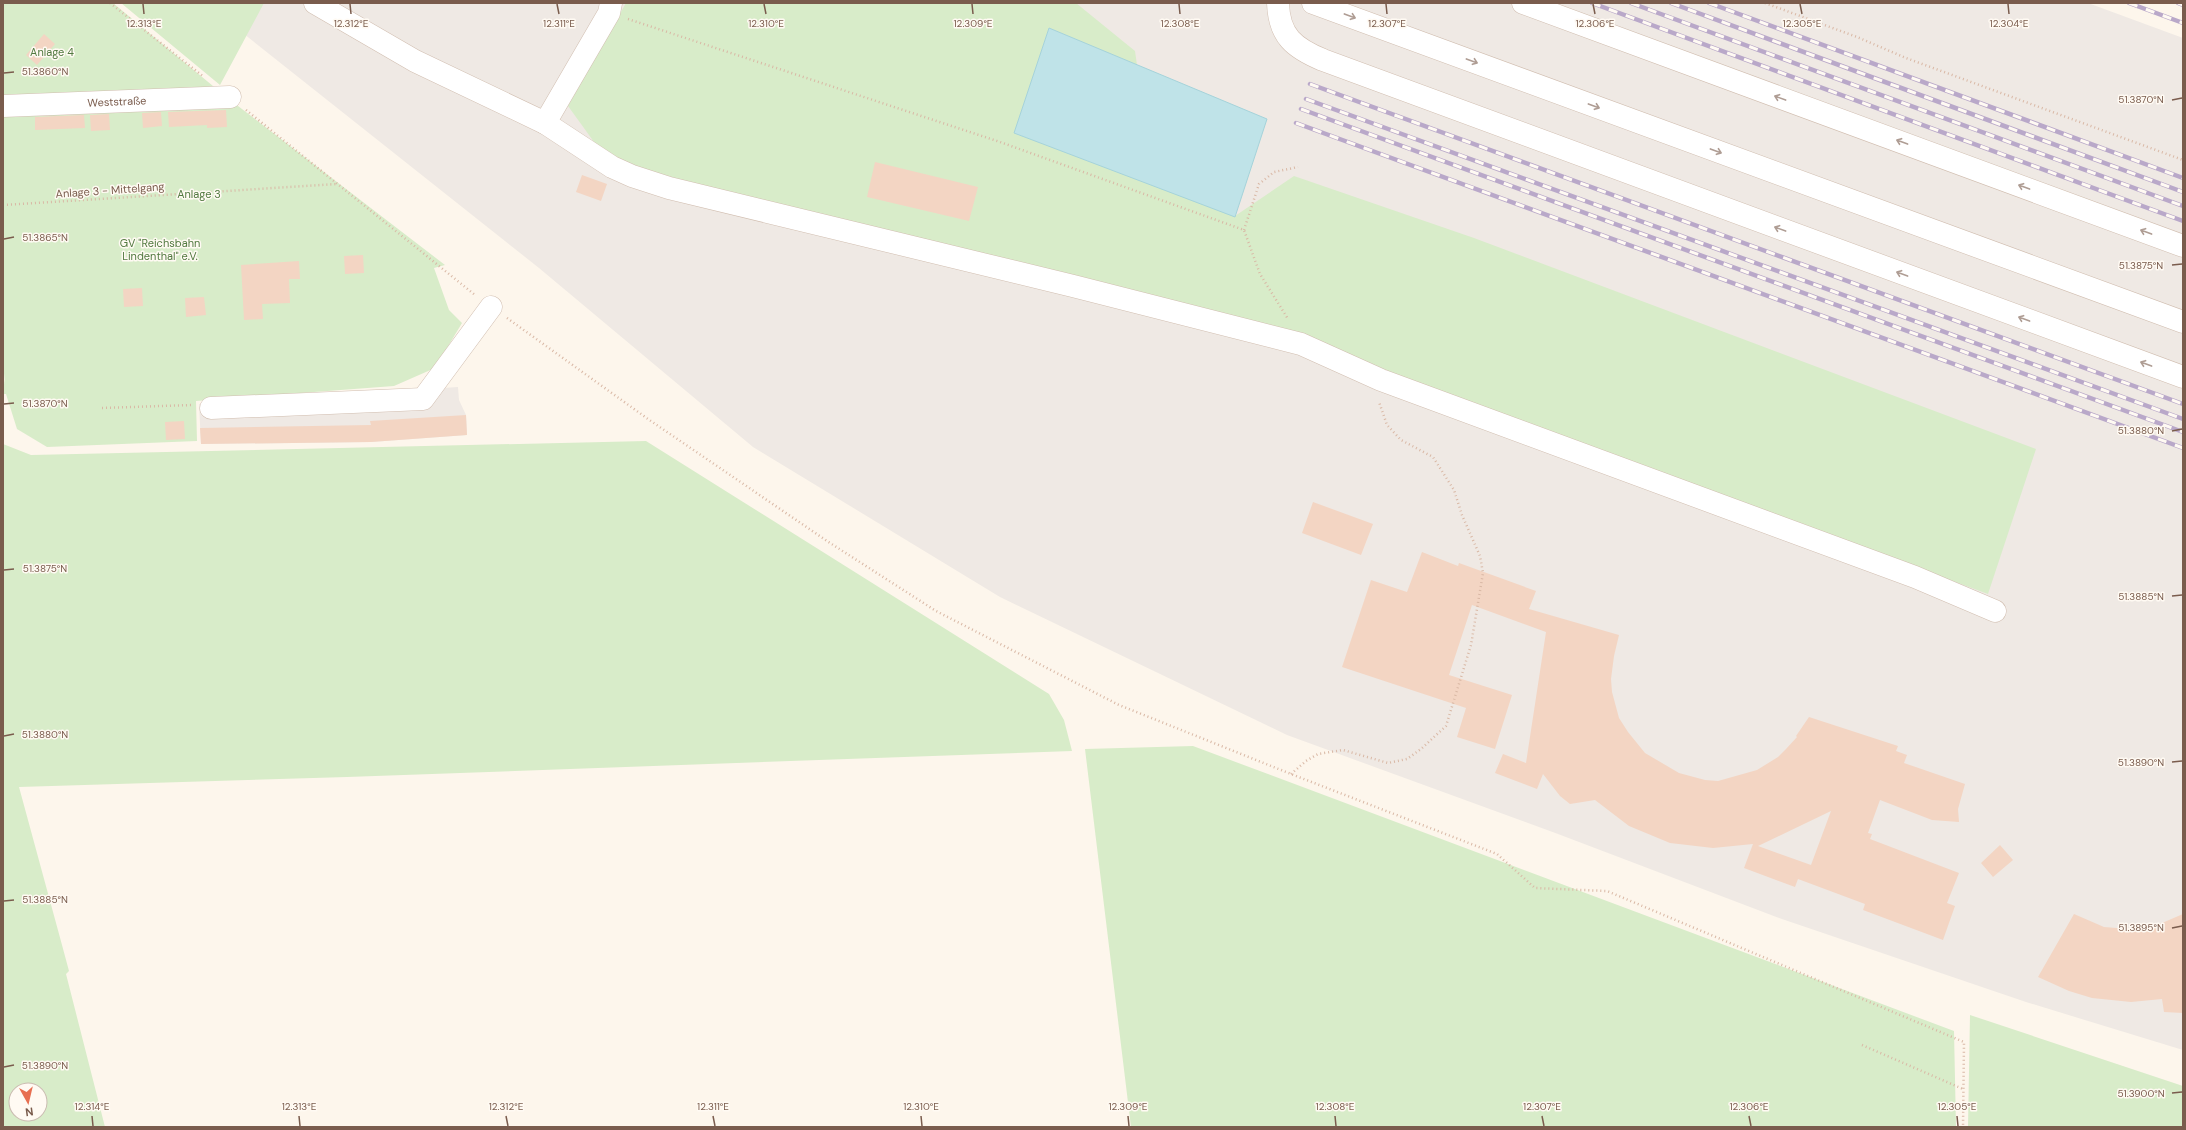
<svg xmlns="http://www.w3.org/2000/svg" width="2186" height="1130" viewBox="0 0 2186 1130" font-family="'DM Sans',sans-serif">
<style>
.industrial{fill:#efe9e4}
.green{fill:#d8ecc9;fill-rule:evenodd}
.water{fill:#bfe3e8;stroke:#a5d3da}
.building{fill:#f3d5c3;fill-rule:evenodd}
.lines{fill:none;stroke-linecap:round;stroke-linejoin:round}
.minor-casing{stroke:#d1beb0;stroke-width:23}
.path{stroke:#d9b8a5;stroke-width:2.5;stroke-dasharray:1 3;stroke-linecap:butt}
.minor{stroke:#fff;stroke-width:22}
.rail-casing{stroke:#b9a8c9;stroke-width:4.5}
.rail{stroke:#fffaf3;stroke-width:3;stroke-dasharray:9;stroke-linecap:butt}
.oneway{stroke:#af9d94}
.ticks{fill:none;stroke:#7a5c4d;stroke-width:1.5}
.labels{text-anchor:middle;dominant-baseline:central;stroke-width:3;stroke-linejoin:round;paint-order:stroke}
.park-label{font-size:11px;fill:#537a41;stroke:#fffaf3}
.street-label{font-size:11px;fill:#7a5c4d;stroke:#fffaf3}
.ticks-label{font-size:10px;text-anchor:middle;fill:#7a5c4d;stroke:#fffaf3;stroke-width:3;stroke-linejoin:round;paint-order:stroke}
</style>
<rect width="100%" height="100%" fill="#fdf6ec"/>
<path class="industrial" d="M205,3h1883l95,35v1012l-157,-48 -247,-84 -221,-84 -271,-99 -287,-138 -247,-150 -214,-179z
M458,387l1,13 7,15 1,20 -96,7 -170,2 -2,-40z"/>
<path class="green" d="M3,3h110l112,93 220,169 -11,3 15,42 13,13 -27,45 -41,18 -198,15 1,40 -150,6 -30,-18 -11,-35h-3v-19l2,9 -2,-21z
M121,3h143l-44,82z
M626,3h450l59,48 2,14 -88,-37 -34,105 220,83 59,-40 180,62 562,211 -48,145 -513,-189 -526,-156 -316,-82 -31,-14 -34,-47z
M646,441l403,253 15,26 8,31 -725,26 -328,10 43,158 7,26 -3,3 39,153h-102v-683l28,11zM16,1090h24v24h-24z
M1193,746l761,285 2,96h-825l-46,-378z
M1970,1015l213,71v41h-215z"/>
<path class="water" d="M1049,28l218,91 -32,98 -221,-84z"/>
<path class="building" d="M44,34l11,10 -18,21 -11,-10z
M226,110l1,17 -20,1v-3l-38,2 -1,-15z
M161,112l1,14 -19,2 -1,-15z
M109,114l1,16 -19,1 -1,-16z
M84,115l1,13 -50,2v-13z
M875,162l103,25 -9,34 -102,-24z
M582,175l25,9 -6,17 -25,-9z
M363,255l1,18 -19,1 -1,-18z
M299,261l1,18h-11l1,24 -28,1 1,15 -19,1 -3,-55z
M142,288l1,18 -19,1 -1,-18z
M204,297l2,18 -20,2 -1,-19z
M466,415l1,20 -96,7 -170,2 -1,-16 171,-3 -1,-4z
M184,421l1,18 -19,1 -1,-18z
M1313,502l60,22 -12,31 -59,-22z
M1422,552l36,14 1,-3 77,28 -7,18 90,26 -5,21 -3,23 1,13 7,26 9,14 17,21 34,20 26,7 13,1 39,-11 21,-13 8,-8 11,-12 -1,-1 13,-19 89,29 -2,5 11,4 -3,8 61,21 -7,25 1,13 -27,-2 -52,-20 -12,33 4,1 -2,5 89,34 -12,30 8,3 -12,34 -80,-30 2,-6 -67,-25 -3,8 -51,-19 9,-24 -40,4 -43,-5 -41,-17 -34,-26 -25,4 -10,-8 -17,-22 -6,15 -42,-16 8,-19 23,9 20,-131 -74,-27 -23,70 63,20 -17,54 -38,-12 9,-29 -124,-41 29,-87 36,12zM1831,811l-20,54 -53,-19z
M2000,845l13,15 -20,17 -12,-14z
M2074,914l30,13 25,2 26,-3 28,-12v99l-19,-1 -2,-13 -31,3 -39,-4 -23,-7 -31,-14z"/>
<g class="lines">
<defs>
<g id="minor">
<path d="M315,3l100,58 130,62 67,44 20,9 37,12 404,98 228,58 80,36 534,197 80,34"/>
<path d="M1278,3c1,33 16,45 45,57l860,317"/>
<path d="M1313,3l870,319"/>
<path d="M1523,3l660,243"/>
<path id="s1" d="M3,106l227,-9"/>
<path d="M545,123l64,-110 2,-10"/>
<path d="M211,408l212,-9 68,-92"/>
</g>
</defs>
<use href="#minor" class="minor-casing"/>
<path class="path" d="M110,3l94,74
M1765,3l92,34 49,21 277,102
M628,19l372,123 244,88 16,44 28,45
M246,110l229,185
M3,205l334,-21
M1244,230l15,-46 15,-12 24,-5
M507,318l141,101 179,122 109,70 183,94 172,69 206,80 38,34 72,3 357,151 -1,85
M102,408l89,-3
M1291,774l15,-13 12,-7 25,-4 45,13 19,-4 14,-10 25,-23 25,-81 12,-72 -3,-17 -18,-41 -8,-25 -21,-33 -32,-17 -14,-15 -8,-23
M1862,1045l101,44"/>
<use href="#minor" class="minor"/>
<defs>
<path id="rail" d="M1592,3l591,218
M1631,3l552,203
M1671,3l512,189
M1709,3l474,175
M2129,3l54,20
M2178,3l5,2
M1310,84l873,320
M1306,99l877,320
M1301,109l882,323
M1296,123l887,325"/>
</defs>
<use href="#rail" class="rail-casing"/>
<use href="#rail" class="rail"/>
</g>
<defs><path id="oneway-shaft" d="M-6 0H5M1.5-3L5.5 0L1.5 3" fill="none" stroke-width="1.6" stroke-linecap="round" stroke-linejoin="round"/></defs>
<g class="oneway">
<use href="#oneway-shaft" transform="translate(1350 16) rotate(20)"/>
<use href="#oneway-shaft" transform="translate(1472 61) rotate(20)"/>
<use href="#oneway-shaft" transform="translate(1780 98) rotate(-160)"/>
<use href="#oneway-shaft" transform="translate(1594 106) rotate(20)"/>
<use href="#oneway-shaft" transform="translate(1902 142) rotate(-160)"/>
<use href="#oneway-shaft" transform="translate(1716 151) rotate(20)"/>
<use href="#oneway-shaft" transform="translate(2024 187) rotate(-160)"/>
<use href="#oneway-shaft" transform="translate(1780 229) rotate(-160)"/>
<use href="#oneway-shaft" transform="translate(2146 232) rotate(-160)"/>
<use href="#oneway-shaft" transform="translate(1902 274) rotate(-160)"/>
<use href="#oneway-shaft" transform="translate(2024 319) rotate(-160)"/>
<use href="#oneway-shaft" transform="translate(2146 364) rotate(-160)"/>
</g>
<path class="ticks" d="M143,4l1,10M350,4l1,10M557,4l2,10M764,4l2,10M972,4l1,10M1179,4l1,10M1386,4l1,10M1593,4l2,10M1800,4l2,10M2008,4l1,10M4,73l10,-1M2172,100l10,-2M4,239l10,-2M2172,265l10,-1M4,404l10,-1M2172,431l10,-2M4,570l10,-1M2172,596l10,-1M4,736l10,-2M2172,762l10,-1M4,901l10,-1M2172,928l10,-2M4,1067l10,-2M2172,1093l10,-1M92,1116l1,10M299,1116l1,10M506,1116l2,10M713,1116l2,10M921,1116l1,10M1128,1116l1,10M1335,1116l1,10M1542,1116l2,10M1749,1116l2,10M1957,1116l1,10"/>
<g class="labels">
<g class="park-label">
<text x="52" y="52">Anlage 4</text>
<text x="199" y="194">Anlage 3</text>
<text x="160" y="243">GV "Reichsbahn<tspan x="160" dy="13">Lindenthal" e.V.</tspan></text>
</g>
<g class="street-label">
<text stroke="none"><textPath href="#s1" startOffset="114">Weststraße</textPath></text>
<text transform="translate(110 190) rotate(-4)">Anlage 3 - Mittelgang</text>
</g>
</g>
<g class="ticks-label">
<text x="144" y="27">12.313°E</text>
<text x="351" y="27">12.312°E</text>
<text x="559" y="27">12.311°E</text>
<text x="766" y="27">12.310°E</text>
<text x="973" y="27">12.309°E</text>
<text x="1180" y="27">12.308°E</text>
<text x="1387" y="27">12.307°E</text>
<text x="1595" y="27">12.306°E</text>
<text x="1802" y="27">12.305°E</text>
<text x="2009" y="27">12.304°E</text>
<text x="45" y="75">51.3860°N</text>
<text x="2141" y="103">51.3870°N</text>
<text x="45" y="241">51.3865°N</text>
<text x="2141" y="269">51.3875°N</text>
<text x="45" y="407">51.3870°N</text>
<text x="2141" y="434">51.3880°N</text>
<text x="45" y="572">51.3875°N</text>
<text x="2141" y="600">51.3885°N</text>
<text x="45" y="738">51.3880°N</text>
<text x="2141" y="766">51.3890°N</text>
<text x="45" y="903">51.3885°N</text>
<text x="2141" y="931">51.3895°N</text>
<text x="45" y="1069">51.3890°N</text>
<text x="2141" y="1097">51.3900°N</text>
<text x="92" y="1110">12.314°E</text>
<text x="299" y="1110">12.313°E</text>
<text x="506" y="1110">12.312°E</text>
<text x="713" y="1110">12.311°E</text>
<text x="921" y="1110">12.310°E</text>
<text x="1128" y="1110">12.309°E</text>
<text x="1335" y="1110">12.308°E</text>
<text x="1542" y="1110">12.307°E</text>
<text x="1749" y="1110">12.306°E</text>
<text x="1957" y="1110">12.305°E</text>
</g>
<rect width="2186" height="1130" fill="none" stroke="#7a5c4d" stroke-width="8"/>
<g transform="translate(28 1102) rotate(172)"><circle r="19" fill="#fffaf3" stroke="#cabbb1"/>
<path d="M0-3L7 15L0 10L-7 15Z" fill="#e76f51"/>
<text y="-6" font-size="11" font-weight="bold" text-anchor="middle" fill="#7a5c4d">N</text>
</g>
</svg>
